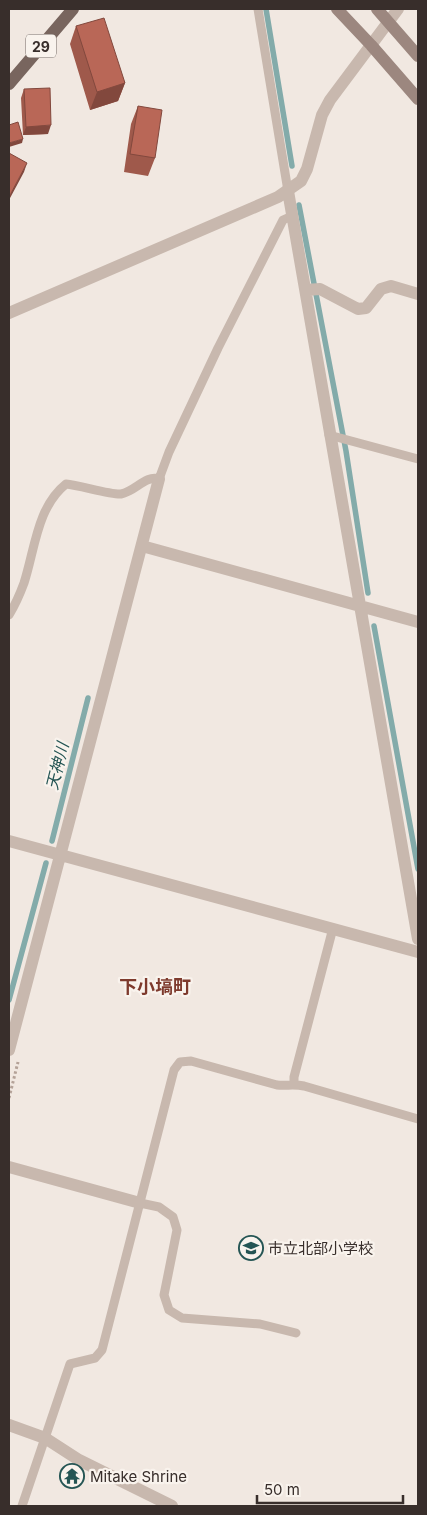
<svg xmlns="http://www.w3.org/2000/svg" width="427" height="1515" viewBox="0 0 427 1515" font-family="Inter,'Noto Sans JP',sans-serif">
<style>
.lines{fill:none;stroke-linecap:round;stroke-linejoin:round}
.stream{stroke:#83abaa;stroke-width:5.5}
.path{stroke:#b4a298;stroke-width:3;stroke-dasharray:2.5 2.5;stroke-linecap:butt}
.lane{stroke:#c8b8ae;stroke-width:9}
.street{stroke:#c8b8ae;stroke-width:12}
.secondary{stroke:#9c877f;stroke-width:12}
.primary{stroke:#78655e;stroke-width:12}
.wall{fill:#9f594b}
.shaded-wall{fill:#82483d}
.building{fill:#b96757;stroke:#82483d}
.labels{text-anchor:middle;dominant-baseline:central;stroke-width:4.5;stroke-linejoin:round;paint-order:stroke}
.shield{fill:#f9f3ed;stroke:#726965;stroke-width:1}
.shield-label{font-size:14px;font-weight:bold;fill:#382e2b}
.poi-label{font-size:15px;fill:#382e2b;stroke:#f9f3ed;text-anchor:start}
.water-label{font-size:16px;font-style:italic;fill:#255554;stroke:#f9f3ed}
.quarter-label{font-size:18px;font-weight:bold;fill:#7e3a2d;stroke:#f9f3ed}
</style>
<rect width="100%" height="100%" fill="#f1e8e1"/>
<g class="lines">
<path class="stream" d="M266,9l26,157
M299,205l47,246 22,142
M374,626l44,243
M52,841l36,-143
M9,1000l37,-137"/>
<path class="path" d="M9,1098l9,-36"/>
<path class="lane" d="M258,9l30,182
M329,435l89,24
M9,615c6,-10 11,-21 15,-32 11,-34 13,-76 42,-99 13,1 45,11 55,10 15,-3 24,-19 38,-15l10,-27 49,-104 65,-128 9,-4
M294,1084v-7l39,-149
M140,1203l19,4 14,10 4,13 -13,65 5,15 13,8 78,6 36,9
M22,1506l48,-142 25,-6 7,-8 72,-280 6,-8 11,-1 86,24c9,1 17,-1 27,1l114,33"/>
<path class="street" d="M288,191l130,748
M306,290l14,-1 38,20 8,-1 15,-19 10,-3 27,8
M9,313l269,-116 23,-16 6,-12 15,-54 8,-15 68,-91
M142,546l276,76
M9,841l409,111
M9,1050l150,-571
M9,1167l131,36
M9,1425l36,13 34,22 93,46"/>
<path class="secondary" d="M337,9l34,36 47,54
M377,9l41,47"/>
<path class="primary" d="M9,84l64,-75"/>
</g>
<path class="wall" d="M76,26l49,57 -7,18 -28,9 -20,-66z
M24,89l24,45 -25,1 -2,-37z
M138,106l17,52 -7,18 -24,-4 7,-48z"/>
<path class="shaded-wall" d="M125,83l-7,18 -28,9 7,-18z
M51,125l-3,9 -25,1 3,-8z
M23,139l-1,4 -13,4v-4z
M27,163l-3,9 -15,28v-3z"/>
<path class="building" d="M104,18l21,65 -28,9 -21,-66z
M50,88l1,37 -25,2 -2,-38z
M138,106l24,4 -7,48 -25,-4z
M18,122l5,17 -14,4v-18z
M9,153l18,10 -18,34z"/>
<defs>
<symbol id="school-ring" viewBox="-11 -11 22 22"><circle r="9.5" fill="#f9f3ed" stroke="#255554" stroke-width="1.5"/><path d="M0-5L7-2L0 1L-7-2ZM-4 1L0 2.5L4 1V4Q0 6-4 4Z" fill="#255554"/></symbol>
<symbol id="temple-ring" viewBox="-11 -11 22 22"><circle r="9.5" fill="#f9f3ed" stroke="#255554" stroke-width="1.5"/><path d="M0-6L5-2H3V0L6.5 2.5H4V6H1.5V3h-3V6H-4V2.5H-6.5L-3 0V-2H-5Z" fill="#255554"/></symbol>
</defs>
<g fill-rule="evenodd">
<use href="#school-ring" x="237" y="1234" width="28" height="28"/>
<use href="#temple-ring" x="58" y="1462" width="28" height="28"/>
</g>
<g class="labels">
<rect class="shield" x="26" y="34.5" width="30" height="23" rx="4"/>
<g class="shield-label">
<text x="41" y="46">29</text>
</g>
<g class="poi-label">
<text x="268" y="1248">市立北部小学校</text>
<text x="90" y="1476">Mitake Shrine</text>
</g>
<g class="water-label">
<text transform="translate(57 766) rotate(-76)">天神川</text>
</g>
<g class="quarter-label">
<text x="155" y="986">下小塙町</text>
</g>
</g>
<rect width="427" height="1515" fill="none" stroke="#382e2b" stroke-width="20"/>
<path d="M257 1495v8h146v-8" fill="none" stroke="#382e2b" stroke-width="2.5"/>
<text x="264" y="1495" font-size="15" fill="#382e2b" stroke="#f9f3ed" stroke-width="4" paint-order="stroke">50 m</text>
</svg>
